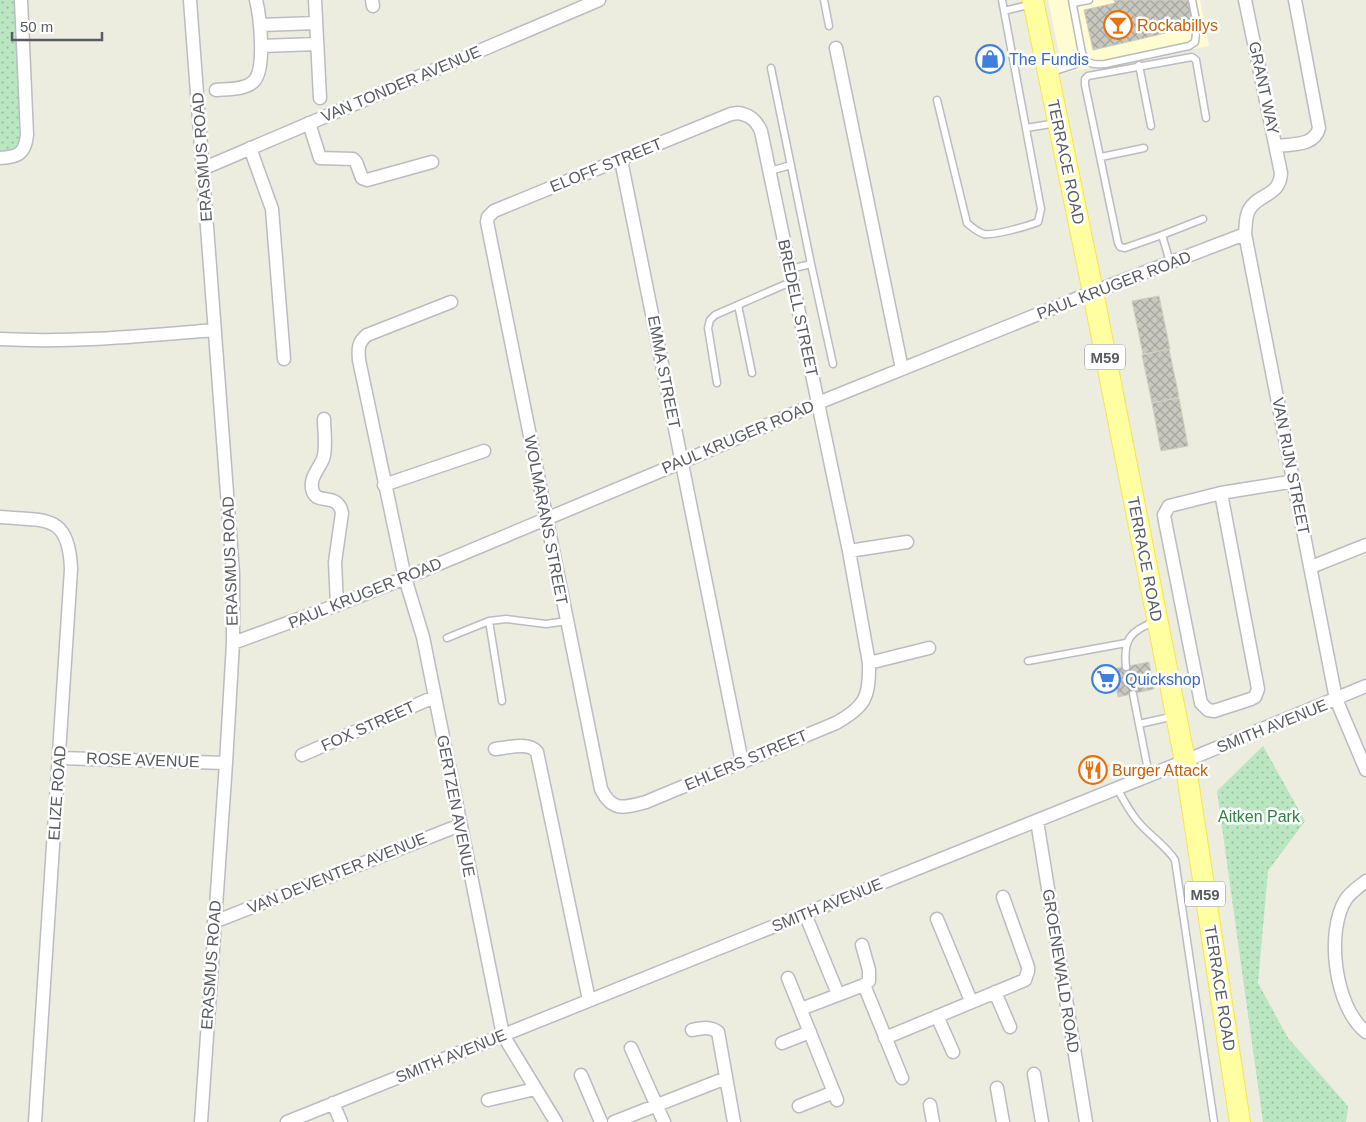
<svg xmlns="http://www.w3.org/2000/svg" width="1366" height="1122" viewBox="0 0 1366 1122" font-family="Helvetica,sans-serif">
<style>
.commercial{fill:#fffcd2}
.park{fill:url(#park-dots)}
.building{fill:url(#building-cross-hatch);stroke:#d1cebe}
.lines{fill:none;stroke-linecap:round;stroke-linejoin:round}
.service-casing{stroke:#babcc2;stroke-width:9}
.minor-casing{stroke:#babcc2;stroke-width:15}
.primary-casing{stroke:#f7e44e;stroke-width:22}
.service{stroke:#fff;stroke-width:6}
.minor{stroke:#fff;stroke-width:12}
.primary{stroke:#ffffa2;stroke-width:20}
.labels{text-anchor:middle;dominant-baseline:central;stroke-width:5;stroke-linejoin:round;paint-order:stroke}
.shield{fill:#fff;stroke:#8a8c90;stroke-width:1}
.shield-label{font-size:15px;font-weight:bold;fill:#585b61}
.food-label{font-size:16px;fill:#c56008;stroke:#fff;text-anchor:start}
.shop-label{font-size:16px;fill:#366cbe;stroke:#fff;text-anchor:start}
.street-label{font-size:16px;fill:#585b61;stroke:#fff}
.park-label{font-size:16px;fill:#2f8141;stroke:#fff}
</style>
<defs>
<pattern id="park-dots" width="8" height="8" patternUnits="userSpaceOnUse" patternTransform="scale(1.25)"><rect width="8" height="8" fill="#bae6c1"/><path d="M2 2h.1M6 6h.1" fill="none" stroke="#9abda0" stroke-width="1.8" stroke-linecap="round"/></pattern>
<pattern id="building-cross-hatch" width="8" height="8" patternUnits="userSpaceOnUse" patternTransform="scale(1.25)"><rect width="8" height="8" fill="#c9c8bf"/><path d="M0 0l8 8M0 8l8-8" fill="none" stroke="#a6a59f"/></pattern>
</defs>
<rect width="100%" height="100%" fill="#ececdf"/>
<path class="commercial" d="M1048,0h152l9,46 -146,27z"/>
<path class="park" d="M0,0h16l6,145 -13,11 -9,-1z
M1263,746l42,75 -37,50 -10,112 30,55 60,68 -2,16h-83l-46,-331z"/>
<path class="building" d="M1114,0h76l6,26 -103,24 -9,-40 31,-7z
M1159,296l11,53 -27,5 -11,-53z
M1169,349l10,48 -27,6 -10,-48z
M1179,398l9,48 -27,5 -9,-48z
M1149,662l5,27 -36,8 -5,-28z"/>
<g class="lines">
<defs>
<path id="service" d="M824,0l5,26
M1072,0l10,53c6,12 11,12 23,11l84,-18 6,-4 2,-17 -5,-25
M1073,3l16,-3
M1004,11l28,-7
M1139,65l12,61
M771,68l40,196
M1052,72l34,-11
M937,100l30,123c6,5 10,9 17,11 9,2 44,-8 54,-12l3,-13 -39,-209
M1026,128l31,-5
M1101,157l43,-9
M770,171l21,-6
M1162,235l41,-16
M1170,262l-8,-27 -37,13 -5,-1 -2,-4 -33,-158v-6l3,-3 104,-19 4,3 10,58
M790,269l21,-5 22,100
M738,305l14,68
M717,383l-9,-55 2,-8 5,-5 78,-34
M489,621l13,80
M447,638l42,-17 17,-2 40,5 21,-3
M1028,661l98,-18
M1126,667c-3,-28 4,-36 30,-46
M1133,694l16,81
M1139,724l36,-8
M1117,788c7,13 14,27 24,37 12,13 25,21 34,35l39,262"/>
<path id="minor" d="M190,0l43,573v70l-7,120 -25,359
M315,0l5,98
M372,0l1,6
M1245,0l36,173c-1,24 -23,20 -32,37 -4,7 -3,16 -4,24l91,465 30,71
M261,25l55,-2
M261,46l56,-2
M836,48l66,321
M216,90c11,-1 30,0 38,-9 12,-12 6,-65 2,-81
M738,113c12,2 18,7 23,18l88,420 20,112c1,34 -4,44 -33,60l-190,79c-22,6 -34,10 -45,-13l-114,-567 1,-5 6,-6 237,-97z
M309,123l11,35 33,1 3,3 6,16 5,2 65,-18
M1276,146c16,-2 39,0 43,-18l-24,-128
M250,148l22,61 12,150
M0,158c18,-1 25,-4 27,-23l-6,-135
M621,160l121,602
M202,169l397,-169
M451,302l-84,33c-9,7 -9,14 -8,25l46,218 18,59 80,398 53,87
M0,339c72,4 143,-3 215,-9
M324,419c0,13 3,28 -1,40 -4,10 -15,20 -10,33 5,13 25,0 29,21l-7,49 2,43
M384,485l100,-34
M1221,493l37,196 -3,8 -4,2 -37,12 -6,-1 -7,-7 -36,-182 -1,-6 5,-9 52,-13 74,-12
M0,517c45,4 69,-4 71,52l-36,553
M849,551l58,-9
M1311,567l55,-22
M233,643l104,-38 68,-27 277,-116 136,-59 275,-111 152,-58
M869,663l60,-15
M495,749c12,-1 34,-8 42,3l52,248
M302,755l132,-58
M59,758l167,5
M1037,821l49,301
M1366,881c-6,5 -15,11 -20,18 -21,33 -11,109 20,133
M805,914l33,80
M937,919l34,82
M214,922l246,-97
M788,978l49,122
M864,985l38,93
M995,992l15,35
M801,1009l63,-24 5,-4v-11l-7,-25
M937,1016l16,36
M692,1030c10,-2 18,-4 26,2l16,90
M885,1038l140,-58 3,-9v-4l-25,-70
M782,1043l28,-11
M631,1048l33,74
M1034,1074l8,48
M581,1075l20,47
M997,1088l6,34
M488,1100l47,-11
M333,1103l8,19
M930,1105l3,17
M799,1106l35,-14
M287,1122l898,-361 181,-75
M614,1122l112,-44"/>
<path id="primary" d="M1033,0l60,292 92,469 55,361"/>
</defs>
<use href="#service" class="service-casing"/>
<use href="#minor" class="minor-casing"/>
<use href="#primary" class="primary-casing"/>
<use href="#service" class="service"/>
<use href="#minor" class="minor"/>
<use href="#primary" class="primary"/>
</g>
<defs>
<symbol id="bar-ring" viewBox="-11 -11 22 22"><circle r="9.5" fill="#fff" stroke="#e8710a" stroke-width="1.5"/><path d="M-6-5H6L.8 .8V4.5H3.5V6h-7V4.5H-.8V.8Z" fill="#e8710a"/></symbol>
<symbol id="shop-ring" viewBox="-11 -11 22 22"><circle r="9.5" fill="#fff" stroke="#3f7fe0" stroke-width="1.5"/><path d="M-5-2.5h2.3a2.7 3.5 0 0 1 5.4 0H5L5.5 6h-11ZM-1.5-2.5h3a1.5 2.3 0 0 0-3 0Z" fill="#3f7fe0"/></symbol>
<symbol id="supermarket-ring" viewBox="-11 -11 22 22"><circle r="9.5" fill="#fff" stroke="#3f7fe0" stroke-width="1.5"/><path d="M-6-5.5h2.5l.6 2H6L4.5 2H-2.5L-4.4-4H-6ZM-1.5 3.2a1.3 1.3 0 1 0 .1 0ZM3 3.2a1.3 1.3 0 1 0 .1 0Z" fill="#3f7fe0"/></symbol>
<symbol id="restaurant-ring" viewBox="-11 -11 22 22"><circle r="9.5" fill="#fff" stroke="#e8710a" stroke-width="1.5"/><path d="M-5-6h1v4h1v-4h1v4h1v-4h1v5L-1.5 .5V6h-2V.5L-5-1ZM5-6V6H3V1.5H1.5Q1.5-4 5-6Z" fill="#e8710a"/></symbol>
</defs>
<g fill-rule="evenodd">
<use href="#bar-ring" x="1102" y="9" width="32" height="32"/>
<use href="#shop-ring" x="974" y="43" width="32" height="32"/>
<use href="#supermarket-ring" x="1090" y="663" width="32" height="32"/>
<use href="#restaurant-ring" x="1077" y="754" width="32" height="32"/>
</g>
<g class="labels">
<g class="shield">
<rect x="1085" y="344.5" width="40" height="25" rx="4"/>
<rect x="1185" y="881.5" width="40" height="25" rx="4"/>
</g>
<g class="shield-label">
<text x="1105" y="357">M59</text>
<text x="1205" y="894">M59</text>
</g>
<g class="food-label">
<text x="1137" y="25">Rockabillys</text>
<text x="1112" y="770">Burger Attack</text>
</g>
<g class="shop-label">
<text x="1009" y="59">The Fundis</text>
<text x="1125" y="679">Quickshop</text>
</g>
<g class="street-label">
<text transform="translate(401 84) rotate(-23)">VAN TONDER AVENUE</text>
<text transform="translate(1264 88) rotate(78)">GRANT WAY</text>
<text transform="translate(202 157) rotate(-94)">ERASMUS ROAD</text>
<text transform="translate(1066 162) rotate(78)">TERRACE ROAD</text>
<text transform="translate(606 165) rotate(-22)">ELOFF STREET</text>
<text transform="translate(1114 285) rotate(-21)">PAUL KRUGER ROAD</text>
<text transform="translate(798 308) rotate(78)">BREDELL STREET</text>
<text transform="translate(664 372) rotate(79)">EMMA STREET</text>
<text transform="translate(738 437) rotate(-23)">PAUL KRUGER ROAD</text>
<text transform="translate(1291 466) rotate(79)">VAN RIJN STREET</text>
<text transform="translate(546 520) rotate(79)">WOLMARANS STREET</text>
<text transform="translate(1145 559) rotate(79)">TERRACE ROAD</text>
<text transform="translate(230 561) rotate(-92)">ERASMUS ROAD</text>
<text transform="translate(365 593) rotate(-22)">PAUL KRUGER ROAD</text>
<text transform="translate(368 726) rotate(-24)">FOX STREET</text>
<text transform="translate(1272 726) rotate(-22)">SMITH AVENUE</text>
<text transform="translate(143 760) rotate(2)">ROSE AVENUE</text>
<text transform="translate(746 760) rotate(-23)">EHLERS STREET</text>
<text transform="translate(57 793) rotate(-86)">ELIZE ROAD</text>
<text transform="translate(456 806) rotate(79)">GERTZEN AVENUE</text>
<text transform="translate(337 873) rotate(-22)">VAN DEVENTER AVENUE</text>
<text transform="translate(827 905) rotate(-22)">SMITH AVENUE</text>
<text transform="translate(211 965) rotate(-86)">ERASMUS ROAD</text>
<text transform="translate(1061 971) rotate(81)">GROENEWALD ROAD</text>
<text transform="translate(1220 988) rotate(81)">TERRACE ROAD</text>
<text transform="translate(451 1056) rotate(-22)">SMITH AVENUE</text>
</g>
<g class="park-label">
<text x="1259" y="816">Aitken Park</text>
</g>
</g>
<path d="M12 32v8h90v-8" fill="none" stroke="#585b61" stroke-width="2.5"/>
<text x="20" y="32" font-size="15" fill="#585b61" stroke="#ffffff" stroke-width="4" paint-order="stroke">50 m</text>
</svg>
